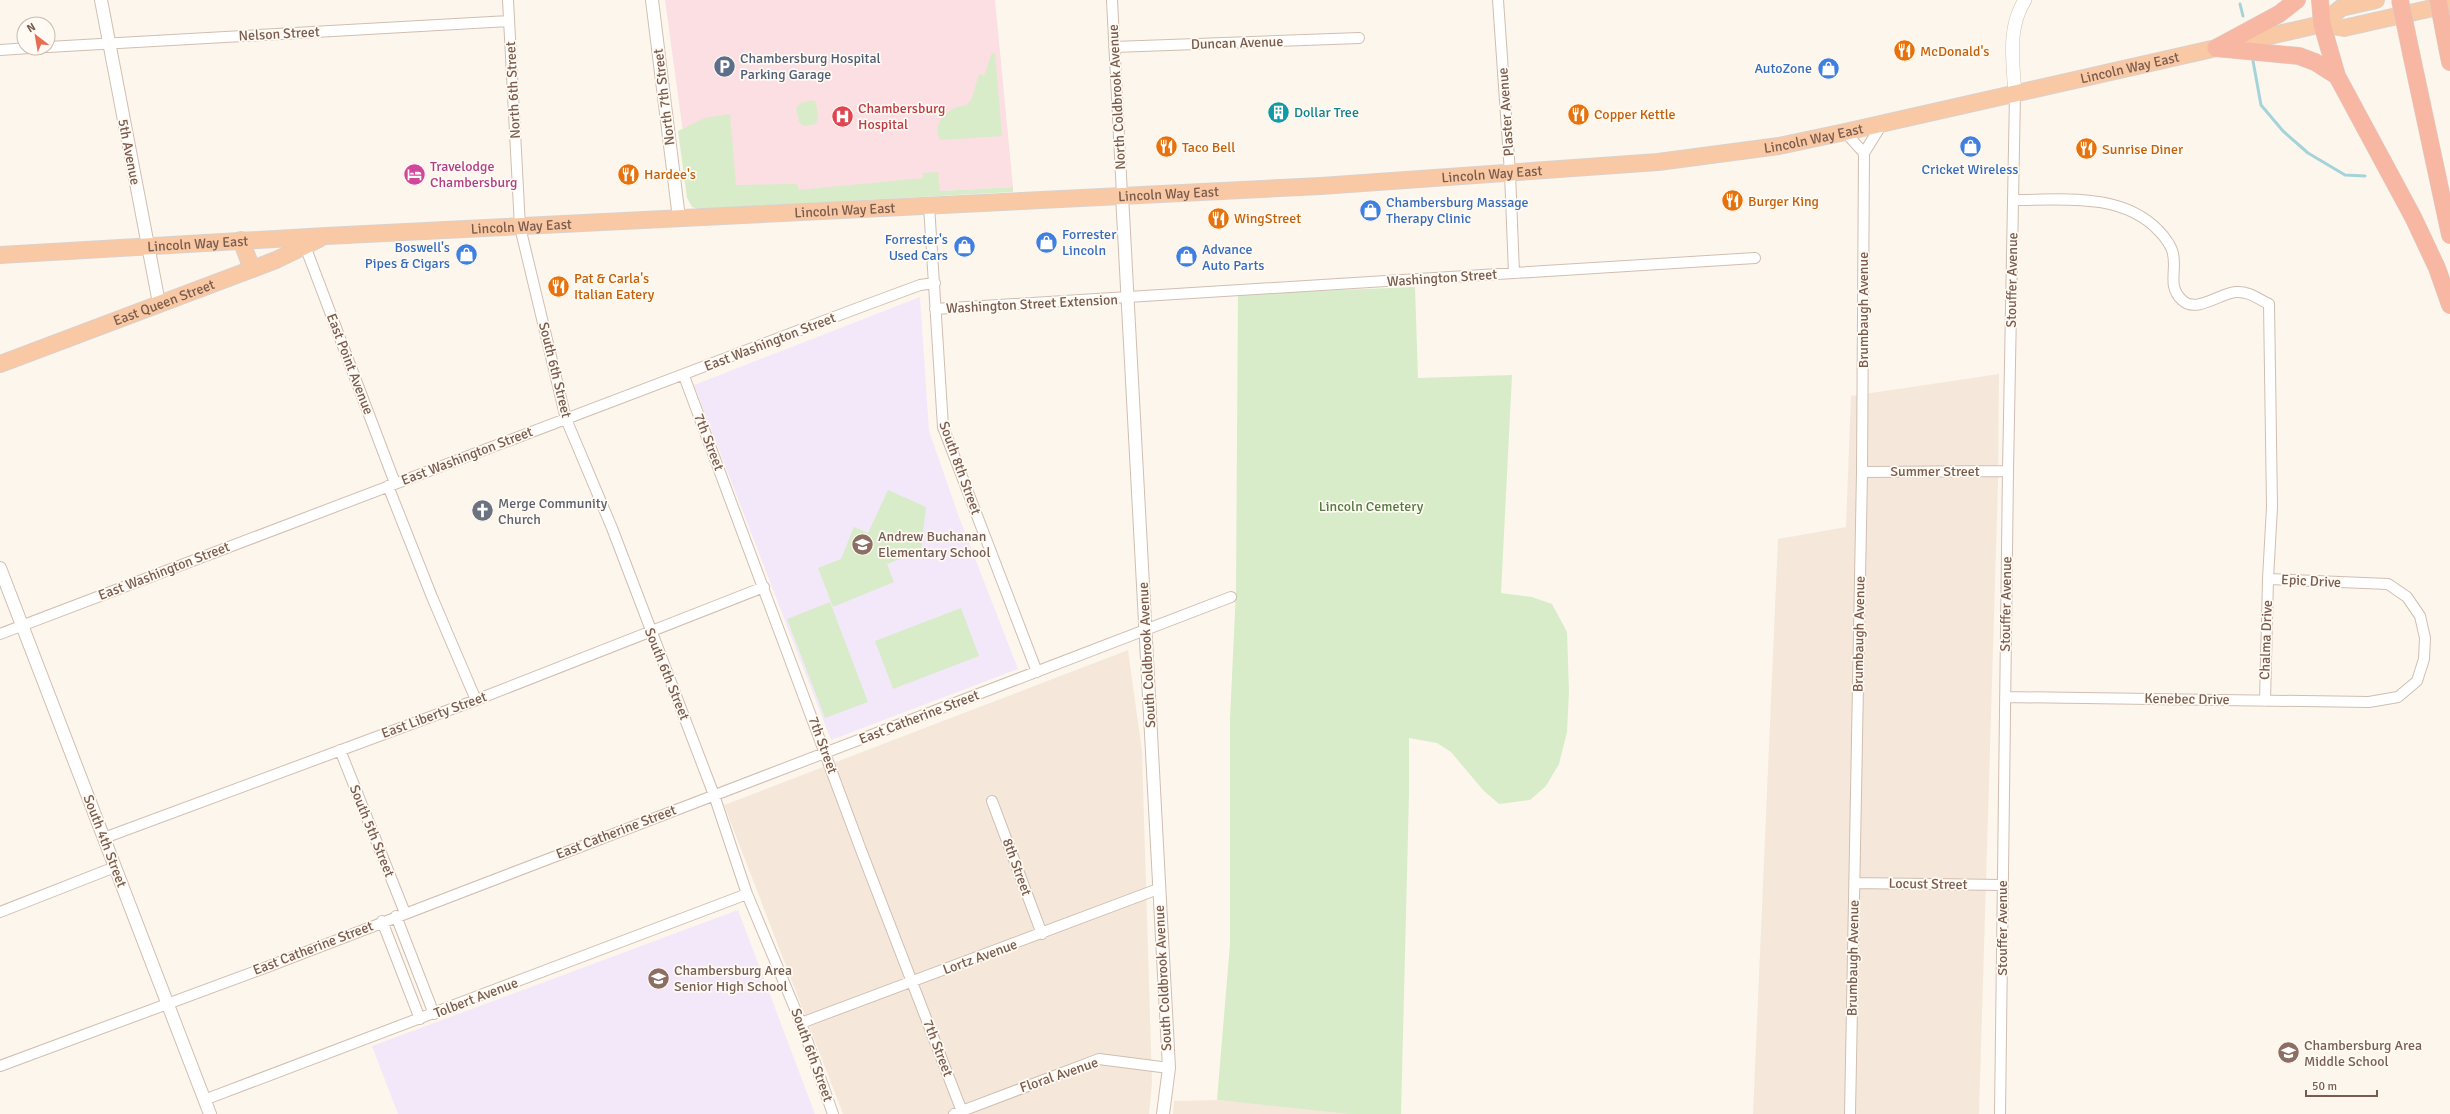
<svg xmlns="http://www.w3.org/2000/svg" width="2450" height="1114" viewBox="0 0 2450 1114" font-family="Signika,sans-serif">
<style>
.residential{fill:#f5e8da}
.education{fill:#f3e8fa}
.medical{fill:#fbdfe3}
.green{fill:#d8ecc9}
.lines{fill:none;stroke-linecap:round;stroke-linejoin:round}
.stream{stroke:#a5d3da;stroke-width:3}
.minor-casing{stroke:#d1beb0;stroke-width:12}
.tertiary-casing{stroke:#d1beb0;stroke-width:14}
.secondary-casing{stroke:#d6c0b0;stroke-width:14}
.trunk-casing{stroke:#dad1cd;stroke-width:18}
.motorway-casing{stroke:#dad1cd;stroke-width:18}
.minor{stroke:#fff;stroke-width:10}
.tertiary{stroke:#fff;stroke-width:12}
.secondary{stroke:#fff;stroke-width:13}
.trunk{stroke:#f9c8a4;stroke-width:16}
.motorway{stroke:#f7b7a3;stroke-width:17}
.motorway-bridge-casing{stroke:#dad1cd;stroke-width:18;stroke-linecap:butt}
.motorway-bridge{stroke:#f7b7a3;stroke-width:17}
.labels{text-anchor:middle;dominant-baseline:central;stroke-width:3.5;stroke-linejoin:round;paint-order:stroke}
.street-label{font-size:14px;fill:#7a5c4d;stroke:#fffaf3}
.food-label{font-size:14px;fill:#c56008;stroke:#fffaf3;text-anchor:start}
.service-label{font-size:14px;fill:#4e5e75;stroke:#fffaf3;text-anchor:start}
.shop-label{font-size:14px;fill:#366cbe;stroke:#fffaf3;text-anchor:end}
.health-label{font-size:14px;fill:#be3a42;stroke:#fffaf3;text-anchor:start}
.culture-label{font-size:14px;fill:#0d838f;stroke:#fffaf3;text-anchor:start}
.hotel-label{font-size:14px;fill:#b23c85;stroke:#fffaf3;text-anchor:start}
.worship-label{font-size:14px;fill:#5b616d;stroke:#fffaf3;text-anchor:start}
.park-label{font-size:14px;fill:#537a41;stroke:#fffaf3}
.education-label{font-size:14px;fill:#785e54;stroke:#fffaf3;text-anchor:start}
</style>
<rect width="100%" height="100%" fill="#fdf6ec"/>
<path class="residential" d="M1999,374l-1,109 -19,631h-226l25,-575 68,-12 5,-131z
M1128,650l14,101 10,332 -3,31h-306l-119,-309z
M1217,1100l152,14h-196l1,-13z"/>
<path class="education" d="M920,297l9,134 30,86 59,152 -187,71 -137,-355z
M738,910l77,204h-417l-26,-68z"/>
<path class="medical" d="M665,0h330l18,187 -320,18z"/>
<path class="green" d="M992,53h3l7,83 -62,4c-1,-4 -3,-9 -2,-13 2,-11 18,-23 28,-21l6,-8 7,-24 5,2z
M812,100l4,2 2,15 -2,7 -12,2 -5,-4 -3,-15 5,-4z
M730,114l6,71 61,-1 2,6 124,-12v-5l15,-1 2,19 73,-4v5l-315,17 -6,-2 -5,-9 -9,-67 27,-13z
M1415,287l3,91 94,-3 -11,218 31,4 20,7 15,28 2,59 -2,41 -8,32 -13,22 -16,14 -31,4 -16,-14 -32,-38 -14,-9 -28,-5v55l-8,321h-51l-133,-14 13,-156v-225l6,-129 2,-296z
M888,490l38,17 -5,44 -34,13 7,18 -61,25 -15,-39 23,-9 13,-32 14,6z
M830,602l38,100 -43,16 -38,-99z
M961,608l18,48 -86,33 -18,-48z"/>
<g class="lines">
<path class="stream" d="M2240,4l3,12
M2253,61l8,44 22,26 25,22 37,22 20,1"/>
<defs>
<path id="minor" d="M508,0l12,227 46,192 46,109 102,267 33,99 54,129 32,91
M1112,0l10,195
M1498,0l12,173 4,100
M48,47l461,-26
M1114,47l245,-9
M0,50l30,-2
M1845,132l19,21
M929,205l14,222 94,245
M305,246l90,237
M935,309l820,-51
M684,376l177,474 102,264
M1862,472l146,-1
M388,486l44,111 44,103
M0,634l850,-323 70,-26 15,-2
M2005,697l364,5 29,-5 19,-16 7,-22 1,-21 -5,-22 -13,-19 -19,-13 -120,-5 4,-72 -3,-203c-11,-5 -20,-13 -33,-12 -16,1 -40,22 -54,8 -15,-14 -5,-29 -9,-46 -1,-7 -8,-17 -14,-23 -37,-39 -96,-31 -146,-31
M2265,701l3,-122
M340,750l65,163
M992,801l50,133
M104,838l372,-138 288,-113
M1855,883l147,2
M0,912l115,-45
M396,916l38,98
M382,921l38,98
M801,1023l357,-134
M0,1066l267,-99 964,-370
M204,1100l543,-206
M954,1114l145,-55 70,9
M1850,1114l12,-642 2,-319 18,-29
M2000,1114l8,-643 7,-377"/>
<path id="tertiary" d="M101,0l58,303
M652,0l27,218
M1122,195l47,873 -6,46
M0,568l210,546"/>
<path id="secondary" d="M2015,94c-2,-31 -8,-67 10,-94"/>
<g id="trunk">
<path d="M2322,24l19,-16 35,-8"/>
<path d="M241,240l11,29"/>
<path id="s1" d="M0,255l326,-19 995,-50 337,-24 121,-16 66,-14 477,-108 22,4 106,-24"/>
<path id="s2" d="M0,364l276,-104 43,-21"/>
</g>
<path id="motorway" d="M2320,0l2,24 15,52 76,141 24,51 13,37
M2447,47l3,15
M2216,48l83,8 16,6 22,14
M2216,48l63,-34 18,-14
M2411,53l39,182"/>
</defs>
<use href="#minor" class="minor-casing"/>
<use href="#tertiary" class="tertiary-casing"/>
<use href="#secondary" class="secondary-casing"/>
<use href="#trunk" class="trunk-casing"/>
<use href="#motorway" class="motorway-casing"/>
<use href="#minor" class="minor"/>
<use href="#tertiary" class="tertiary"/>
<use href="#secondary" class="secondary"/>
<use href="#trunk" class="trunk"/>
<use href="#motorway" class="motorway"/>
<defs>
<path id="motorway-bridge" d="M2400,0l11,53
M2438,0l9,47"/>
</defs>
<use href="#motorway-bridge" class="motorway-bridge-casing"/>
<use href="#motorway-bridge" class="motorway-bridge"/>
</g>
<defs>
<symbol id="restaurant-disc" viewBox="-11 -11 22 22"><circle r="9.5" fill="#e8710a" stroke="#fffaf3"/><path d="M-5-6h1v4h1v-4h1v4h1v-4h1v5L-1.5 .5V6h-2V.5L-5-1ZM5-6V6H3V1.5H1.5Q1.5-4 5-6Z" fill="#fff"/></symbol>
<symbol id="parking-disc" viewBox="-11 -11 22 22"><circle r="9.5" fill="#5c6f8a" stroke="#fffaf3"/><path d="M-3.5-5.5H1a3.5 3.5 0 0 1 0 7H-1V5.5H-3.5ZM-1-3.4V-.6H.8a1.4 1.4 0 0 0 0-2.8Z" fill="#fff"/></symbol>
<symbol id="shop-disc" viewBox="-11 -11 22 22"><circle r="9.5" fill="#3f7fe0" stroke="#fffaf3"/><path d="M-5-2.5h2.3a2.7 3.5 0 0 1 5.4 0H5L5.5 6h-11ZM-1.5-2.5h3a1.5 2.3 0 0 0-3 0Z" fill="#fff"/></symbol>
<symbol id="building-disc" viewBox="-11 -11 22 22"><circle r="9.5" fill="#0f9aa8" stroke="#fffaf3"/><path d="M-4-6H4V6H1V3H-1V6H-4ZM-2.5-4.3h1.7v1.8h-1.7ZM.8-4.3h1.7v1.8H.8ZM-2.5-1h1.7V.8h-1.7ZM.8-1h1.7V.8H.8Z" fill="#fff"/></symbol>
<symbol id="hospital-disc" viewBox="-11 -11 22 22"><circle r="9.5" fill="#e0444e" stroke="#fffaf3"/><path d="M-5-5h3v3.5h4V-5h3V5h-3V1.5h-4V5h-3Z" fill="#fff"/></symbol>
<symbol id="hotel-disc" viewBox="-11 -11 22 22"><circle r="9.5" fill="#d1479c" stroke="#fffaf3"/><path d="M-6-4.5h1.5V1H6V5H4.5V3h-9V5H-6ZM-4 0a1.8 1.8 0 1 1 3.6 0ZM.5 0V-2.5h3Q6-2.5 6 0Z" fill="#fff"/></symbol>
<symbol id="church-disc" viewBox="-11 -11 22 22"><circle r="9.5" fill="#6b7280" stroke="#fffaf3"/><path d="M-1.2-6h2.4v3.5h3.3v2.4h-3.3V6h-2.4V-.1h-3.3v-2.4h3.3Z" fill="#fff"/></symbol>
<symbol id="school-disc" viewBox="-11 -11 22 22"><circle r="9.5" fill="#8d6e63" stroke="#fffaf3"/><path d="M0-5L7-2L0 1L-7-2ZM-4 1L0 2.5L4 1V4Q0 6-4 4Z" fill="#fff"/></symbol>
</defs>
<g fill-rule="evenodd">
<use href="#restaurant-disc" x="1892" y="38" width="25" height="25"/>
<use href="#parking-disc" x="712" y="54" width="25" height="25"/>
<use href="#shop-disc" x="1816" y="56" width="25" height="25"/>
<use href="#building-disc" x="1266" y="100" width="25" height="25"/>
<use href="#restaurant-disc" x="1566" y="102" width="25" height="25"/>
<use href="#hospital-disc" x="830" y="104" width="25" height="25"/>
<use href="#restaurant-disc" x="1154" y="134" width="25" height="25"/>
<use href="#shop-disc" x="1958" y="134" width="25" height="25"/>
<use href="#restaurant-disc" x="2074" y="136" width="25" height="25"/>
<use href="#hotel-disc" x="402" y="162" width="25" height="25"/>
<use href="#restaurant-disc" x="616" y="162" width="25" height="25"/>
<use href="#restaurant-disc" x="1720" y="188" width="25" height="25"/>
<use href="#shop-disc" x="1358" y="198" width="25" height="25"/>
<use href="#restaurant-disc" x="1206" y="206" width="25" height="25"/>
<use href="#shop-disc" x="1034" y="230" width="25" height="25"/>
<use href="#shop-disc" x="952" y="234" width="25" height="25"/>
<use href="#shop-disc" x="454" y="242" width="25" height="25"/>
<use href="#shop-disc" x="1174" y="244" width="25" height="25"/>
<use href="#restaurant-disc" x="546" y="274" width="25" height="25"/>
<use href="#church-disc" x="470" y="498" width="25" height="25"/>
<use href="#school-disc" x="850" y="532" width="25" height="25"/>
<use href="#school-disc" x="646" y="966" width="25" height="25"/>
<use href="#school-disc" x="2276" y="1040" width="25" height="25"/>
</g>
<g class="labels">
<g class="street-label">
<text transform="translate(279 34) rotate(-3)">Nelson Street</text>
<text transform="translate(1237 43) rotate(-2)">Duncan Avenue</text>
<text stroke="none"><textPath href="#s1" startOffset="2142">Lincoln Way East</textPath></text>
<text transform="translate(513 90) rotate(-93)">North 6th Street</text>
<text transform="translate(664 97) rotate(-97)">North 7th Street</text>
<text transform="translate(1117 97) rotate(-93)">North Coldbrook Avenue</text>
<text transform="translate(1506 112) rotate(-94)">Plaster Avenue</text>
<text stroke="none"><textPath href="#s1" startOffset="1818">Lincoln Way East</textPath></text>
<text transform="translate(129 152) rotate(79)">5th Avenue</text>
<text stroke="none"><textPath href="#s1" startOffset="1494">Lincoln Way East</textPath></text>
<text stroke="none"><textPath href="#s1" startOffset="1170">Lincoln Way East</textPath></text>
<text stroke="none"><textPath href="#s1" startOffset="846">Lincoln Way East</textPath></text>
<text stroke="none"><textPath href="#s1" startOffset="522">Lincoln Way East</textPath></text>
<text stroke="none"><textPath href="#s1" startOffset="198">Lincoln Way East</textPath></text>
<text transform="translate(1442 278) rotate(-4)">Washington Street</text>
<text transform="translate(2012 280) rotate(-89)">Stouffer Avenue</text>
<text stroke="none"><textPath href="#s2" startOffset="175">East Queen Street</textPath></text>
<text transform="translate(1032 304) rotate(-3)">Washington Street Extension</text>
<text transform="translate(1863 310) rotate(-90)">Brumbaugh Avenue</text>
<text transform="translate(770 342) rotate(-21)">East Washington Street</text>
<text transform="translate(350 364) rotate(69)">East Point Avenue</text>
<text transform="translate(555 370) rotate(76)">South 6th Street</text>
<text transform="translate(709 442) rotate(69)">7th Street</text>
<text transform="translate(467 456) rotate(-21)">East Washington Street</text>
<text transform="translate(960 468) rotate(70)">South 8th Street</text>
<text x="1935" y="471">Summer Street</text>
<text transform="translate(164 571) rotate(-21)">East Washington Street</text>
<text transform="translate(2311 581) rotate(3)">Epic Drive</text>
<text transform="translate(2006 604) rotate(-89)">Stouffer Avenue</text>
<text transform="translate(1859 634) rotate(-89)">Brumbaugh Avenue</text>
<text transform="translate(2266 640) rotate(-88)">Chalma Drive</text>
<text transform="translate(1147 655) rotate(-93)">South Coldbrook Avenue</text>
<text transform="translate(667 674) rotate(68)">South 6th Street</text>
<text transform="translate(2187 699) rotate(1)">Kenebec Drive</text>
<text transform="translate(434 715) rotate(-20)">East Liberty Street</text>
<text transform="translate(919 717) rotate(-21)">East Catherine Street</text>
<text transform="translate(823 745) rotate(70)">7th Street</text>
<text transform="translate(372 831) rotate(68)">South 5th Street</text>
<text transform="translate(616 832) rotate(-21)">East Catherine Street</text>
<text transform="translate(105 841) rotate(69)">South 4th Street</text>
<text transform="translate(1017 867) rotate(70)">8th Street</text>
<text transform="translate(1928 884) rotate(1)">Locust Street</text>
<text transform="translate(2002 928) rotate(-90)">Stouffer Avenue</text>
<text transform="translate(313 948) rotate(-21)">East Catherine Street</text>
<text transform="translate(980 957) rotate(-20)">Lortz Avenue</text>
<text transform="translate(1853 958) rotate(-89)">Brumbaugh Avenue</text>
<text transform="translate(1163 978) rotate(-93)">South Coldbrook Avenue</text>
<text transform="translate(476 998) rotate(-21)">Tolbert Avenue</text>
<text transform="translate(938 1048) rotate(69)">7th Street</text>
<text transform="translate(812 1055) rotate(70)">South 6th Street</text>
<text transform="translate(1059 1075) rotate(-19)">Floral Avenue</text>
</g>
<g class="food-label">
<text x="1920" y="51">McDonald's</text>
<text x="1594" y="114">Copper Kettle</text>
<text x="1182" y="147">Taco Bell</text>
<text x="2102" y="149">Sunrise Diner</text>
<text x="644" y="174">Hardee's</text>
<text x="1748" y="201">Burger King</text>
<text x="1234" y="218">WingStreet</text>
<text x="574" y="278">Pat &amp; Carla's<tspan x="574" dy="16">Italian Eatery</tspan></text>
</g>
<g class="service-label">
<text x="740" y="58">Chambersburg Hospital<tspan x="740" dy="16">Parking Garage</tspan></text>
</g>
<g class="shop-label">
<text x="1812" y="68">AutoZone</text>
<text x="1970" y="169" text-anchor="middle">Cricket Wireless</text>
<text x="1386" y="202" text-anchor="start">Chambersburg Massage<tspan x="1386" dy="16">Therapy Clinic</tspan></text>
<text x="1062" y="234" text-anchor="start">Forrester<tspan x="1062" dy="16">Lincoln</tspan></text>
<text x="948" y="239">Forrester's<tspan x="948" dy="16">Used Cars</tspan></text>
<text x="450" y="247">Boswell's<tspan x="450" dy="16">Pipes &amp; Cigars</tspan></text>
<text x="1202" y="249" text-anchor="start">Advance<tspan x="1202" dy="16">Auto Parts</tspan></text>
</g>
<g class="health-label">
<text x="858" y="108">Chambersburg<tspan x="858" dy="16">Hospital</tspan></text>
</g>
<g class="culture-label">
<text x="1294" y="112">Dollar Tree</text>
</g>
<g class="hotel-label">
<text x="430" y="166">Travelodge<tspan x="430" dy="16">Chambersburg</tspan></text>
</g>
<g class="worship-label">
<text x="498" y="503">Merge Community<tspan x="498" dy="16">Church</tspan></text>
</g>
<g class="park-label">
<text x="1371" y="506">Lincoln Cemetery</text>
</g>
<g class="education-label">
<text x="878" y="536">Andrew Buchanan<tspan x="878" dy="16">Elementary School</tspan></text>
<text x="674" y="970">Chambersburg Area<tspan x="674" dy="16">Senior High School</tspan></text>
<text x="2304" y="1045">Chambersburg Area<tspan x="2304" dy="16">Middle School</tspan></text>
</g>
</g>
<g transform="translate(36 36) rotate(329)"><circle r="19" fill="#fffaf3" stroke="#cabbb1"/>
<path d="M0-3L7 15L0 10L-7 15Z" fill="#e76f51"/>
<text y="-6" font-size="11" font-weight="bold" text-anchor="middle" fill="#7a5c4d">N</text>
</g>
<path d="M2306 1090v6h71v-6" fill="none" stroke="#7a5c4d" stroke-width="2"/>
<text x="2312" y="1090" font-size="12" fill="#7a5c4d" stroke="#fffaf3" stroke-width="3" paint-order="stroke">50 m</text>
</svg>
